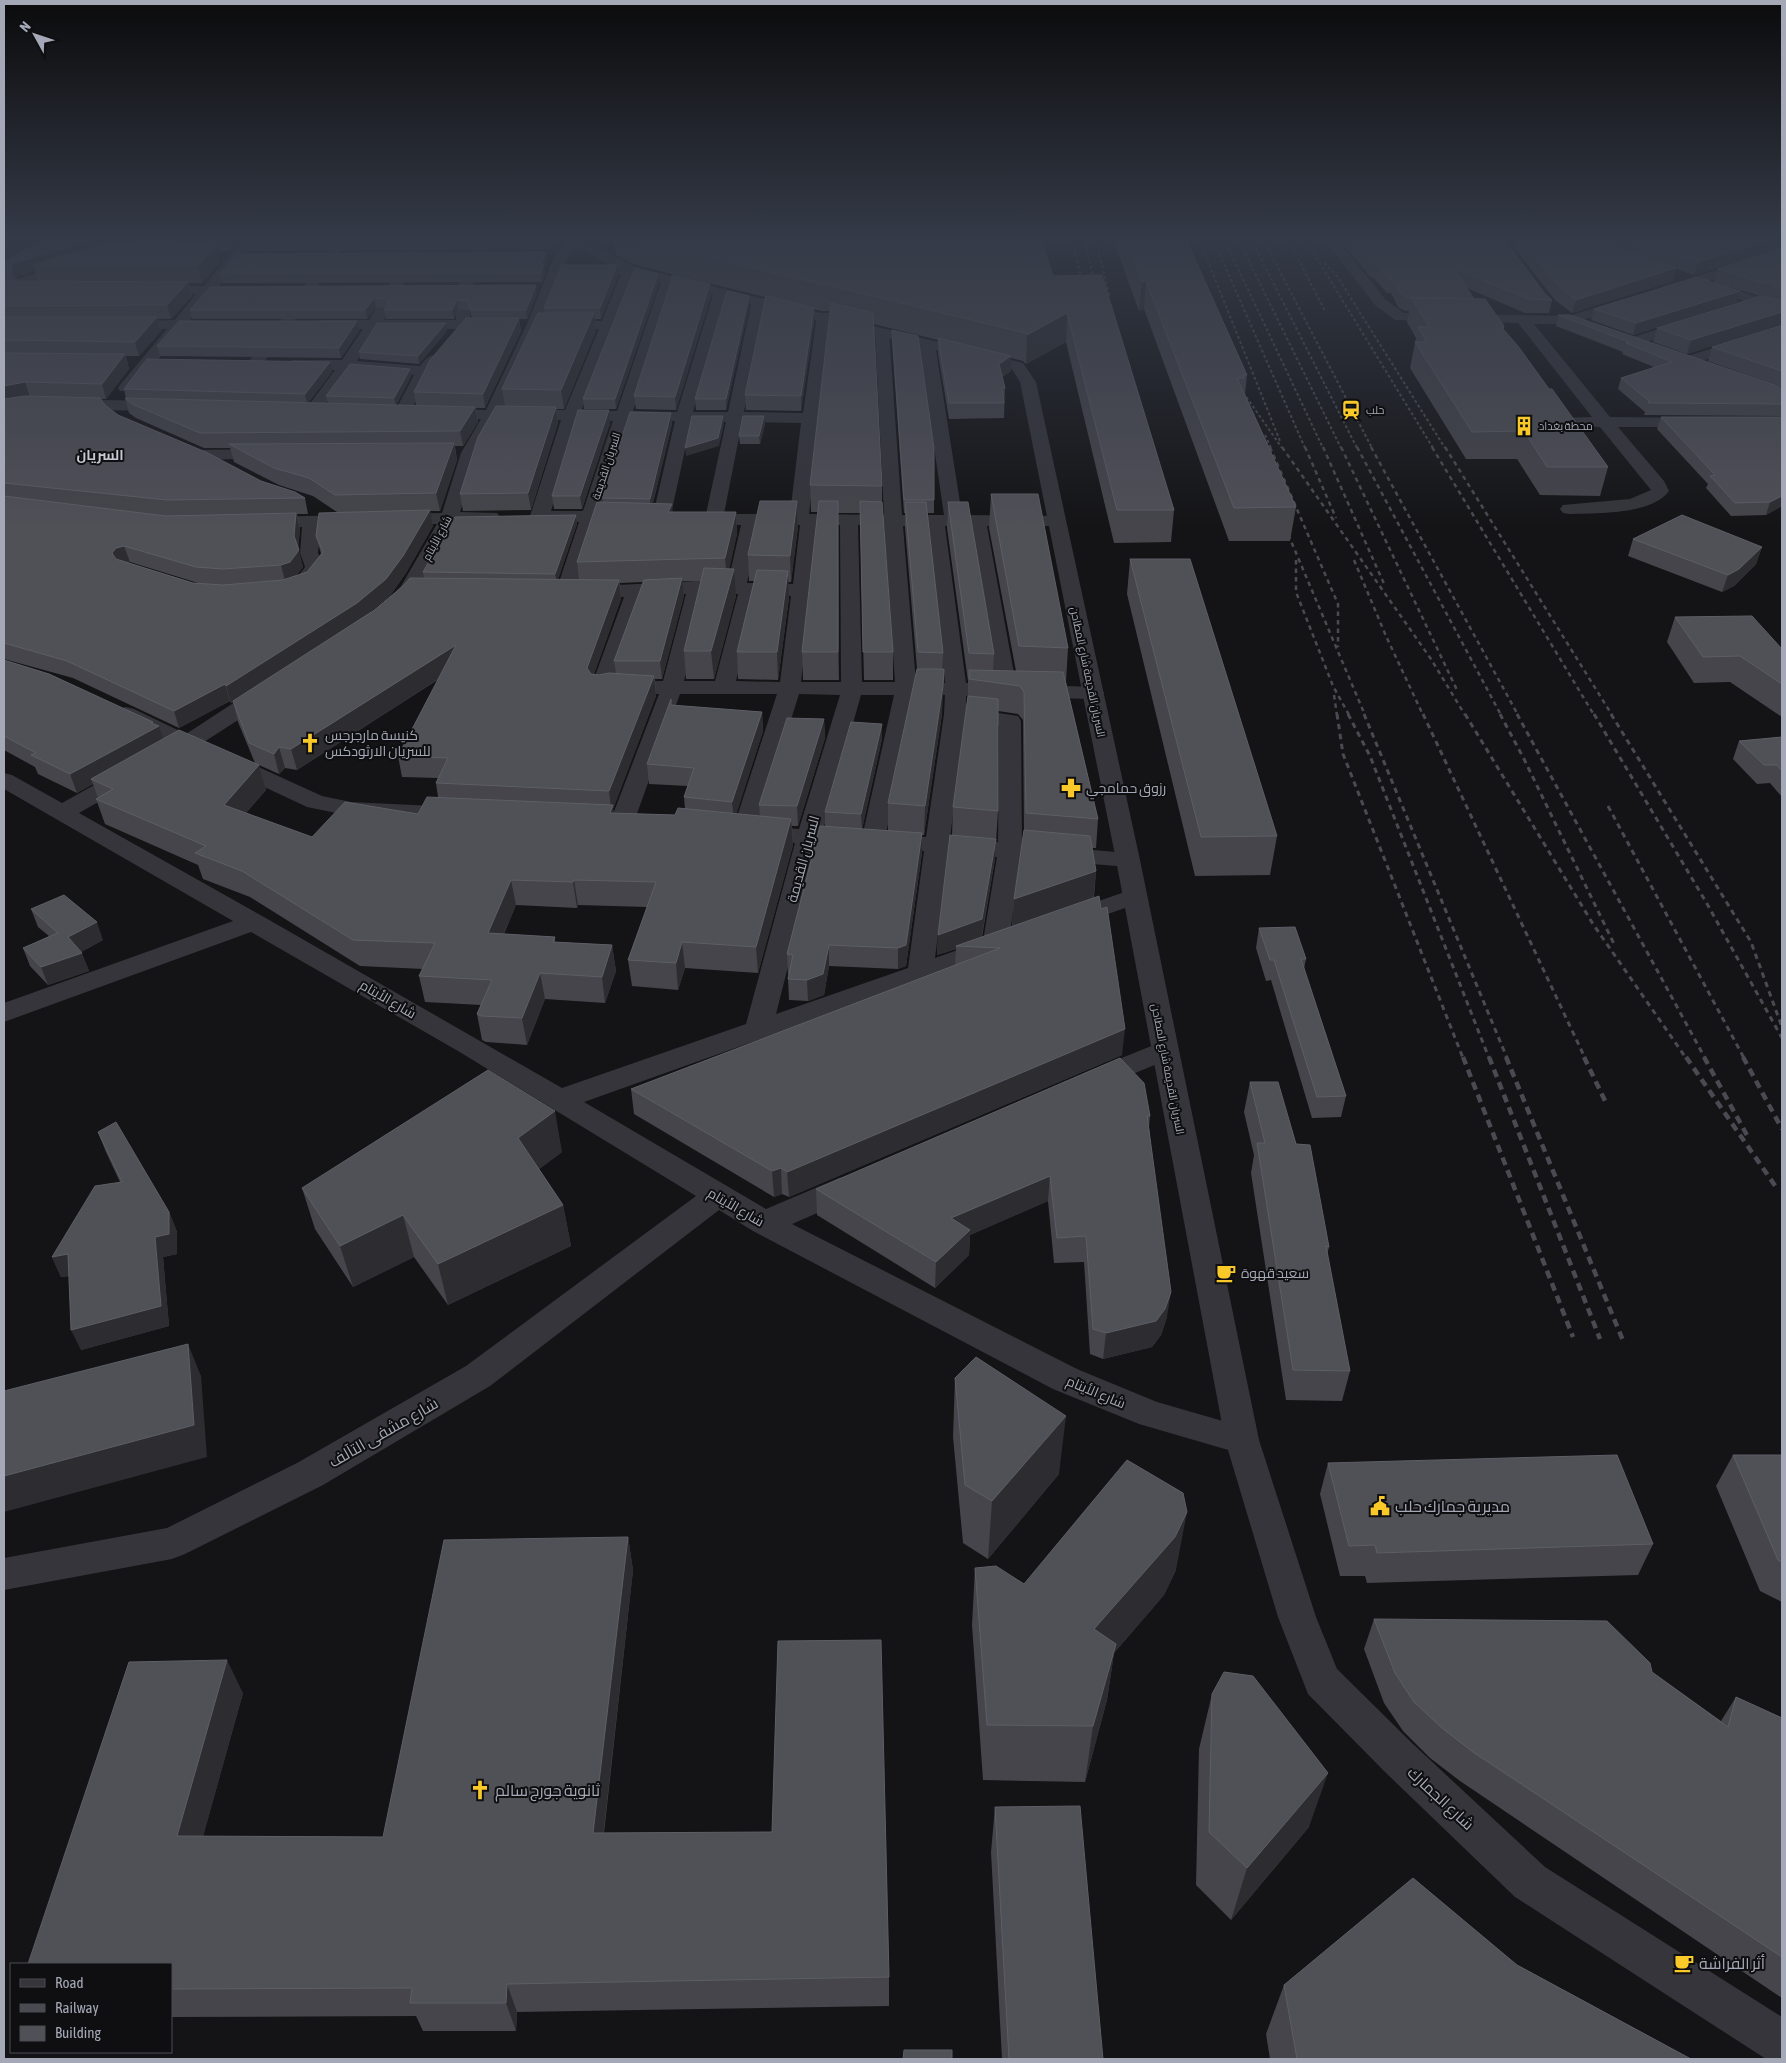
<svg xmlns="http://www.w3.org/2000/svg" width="1786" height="2063" viewBox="0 0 1786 2063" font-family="'Asap Condensed',Cairo,sans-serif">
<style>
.green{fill:#1e2620}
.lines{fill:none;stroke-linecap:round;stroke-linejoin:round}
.minor{fill:#35353b;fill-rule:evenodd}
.tertiary{fill:#35353b;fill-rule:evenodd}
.rail-far3{stroke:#4a4b52;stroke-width:2;stroke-dasharray:3 2.5;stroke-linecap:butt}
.rail-far2{stroke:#4a4b52;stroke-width:2.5;stroke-dasharray:4.5 4;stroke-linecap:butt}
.rail-far1{stroke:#4a4b52;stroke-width:3;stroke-dasharray:5.5 4.5;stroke-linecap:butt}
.rail{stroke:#4a4b52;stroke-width:4.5;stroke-dasharray:8 5.5;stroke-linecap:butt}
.wall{fill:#45454b;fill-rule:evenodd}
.shaded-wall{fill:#2d2d31}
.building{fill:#505057;stroke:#5d5e66}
.labels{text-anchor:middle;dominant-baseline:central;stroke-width:4;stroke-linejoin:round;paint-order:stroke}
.far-poi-label{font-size:11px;fill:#a5a9b7;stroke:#0f0f11;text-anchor:start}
.far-street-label{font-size:11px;fill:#a5a9b7;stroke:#0f0f11}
.far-quarter-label{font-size:14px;font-weight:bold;fill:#c6c8d3;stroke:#0f0f11}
.poi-label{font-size:14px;fill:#a5a9b7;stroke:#0f0f11;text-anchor:start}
.street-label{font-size:14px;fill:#a5a9b7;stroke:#0f0f11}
.near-street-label{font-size:16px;fill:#a5a9b7;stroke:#0f0f11}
.near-poi-label{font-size:16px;fill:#a5a9b7;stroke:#0f0f11;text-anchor:start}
</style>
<rect width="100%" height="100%" fill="#141416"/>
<path class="green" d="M4,239h51l-51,25z"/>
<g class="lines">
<path class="minor" d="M243,239h13l-37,47 30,1 2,3 -2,3 -37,1 -22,26 28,1 2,3 -2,3 -35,2 -51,62h-12l-2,-3 2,-3 47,-56h-44l-5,-1 -2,-3 2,-3 57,-2 21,-26h-44l-5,-1 -2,-3 2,-3 57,-1z
M336,239h13l-59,88 -49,66h-12l-2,-3 2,-3 51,-66z
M411,239h13l-21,46 -19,35h72l1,-32 24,-49h13l-23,49 -1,32 33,2 2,3 -2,3 -5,1h-120l-21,32 63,5c6,-7 9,-13 19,-10l3,3 -11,13 -23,44h-12l-2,-3 20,-38 -63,-5 -31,42h-12l-2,-3 29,-39h-42l-5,-2 -3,-3 3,-3 5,-2h49l21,-31 -42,-1 -5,-1 -2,-3 2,-3 5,-1h48l20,-35z
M567,239h10l2,3 -10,14 -28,68 -38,86h62l34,-81h-41l-5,-1 -2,-3 2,-3 5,-1h44l19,-47 -30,-1 -2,-3 2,-3 39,-1 7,4 -56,141h36l46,-135h10l2,3 -42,132 44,1 37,-120 2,-3h10l2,3 -35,120h35l24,-111 2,-3h10l2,3 -22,111 59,1 14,-97 2,-3h10l2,3 -22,198 75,1 -9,-183 2,-3h10l2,3 13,183h42l-25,-171 3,-3h10l3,3 27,171 94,1 6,1 3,4 -3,4 -6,1h-69l29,158 77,3 8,1 3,5 -3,5 -8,1 -127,-3v12l52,8 3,5 1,123 106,9 9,2 3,5 -3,5 -9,2 -107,-9 -13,88 -4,6 -420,150 182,107 73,-31 11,-3 11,3 4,8 -4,8 -69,30 285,145 80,33 97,28 5,10 -5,10 -12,4 -103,-30 -86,-35 -300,-158 -34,-21 -229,176 -167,99 -138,69 -13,5 -168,31v-32l163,-30 130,-65 169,-97 230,-170 -238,-145 -207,-119 -247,90v-19l229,-82 -229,-132v-16l8,2 50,28 59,-33 8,-2 8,2 3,5 -3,5 -58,33 185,104 298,171 184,-64 49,-181 -59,-6 -4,-5 45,-138h-97l-46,128 -4,5 -8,2 -8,-2 -4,-5 49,-128 -38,-1 -8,-1 -1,-3 -2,3 -8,1 -8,-1 -3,-5 33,-90h-41l-9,-4 -8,4 -7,-2 -3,-4 23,-69 -40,-1 -6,-1 -3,-4 31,-96h-63l-19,33 -19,59 37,1 3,4 -3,4 -42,2c-14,26 -30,69 -55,86 -5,4 -10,3 -15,1l-3,-4 19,-20 36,-62 -116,2 -3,27 7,14c-11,15 -21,30 -41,25l-3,-4 3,-4 11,-4 10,-13 -5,-14 2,-26h-40l-6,-1 -3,-4 3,-4 6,-1 180,-4 19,-60 20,-34h-42l-6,-2 -2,-3 2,-3 6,-2 47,1 41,-86 28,-69zM578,420l35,1 -30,90h-32zM630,421h45l-23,98 3,4 6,1 6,-1 3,-4 21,-97h35l-20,92 -13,1 -3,4 3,4 6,1 42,1 -13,57 -31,-1 -120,6 21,-65 37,-1 3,-4 -3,-4 -34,-2zM742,422l59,1 -11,91h-66zM760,525h40l-7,59 -46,-1zM818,525h22l1,157h-40zM858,525l26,1 11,156h-33zM903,526h24l18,157 -29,-1zM945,526h24l26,158 -29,-1zM705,593l33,1 -23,87h-31zM686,594l-23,87 -49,1 30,-86zM757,595l34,1 -11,86 -44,-1zM799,694l41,1 -41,134 -41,-3zM861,695h33l-31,138 -40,-3zM915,695h30l-1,19 -18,123 -40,-3zM965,721l34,5 -1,116 -48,-4zM819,844l105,7 -16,117 -132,46zM948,853l49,4 -14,84 -48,17z
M1324,239h13l48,60 19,14 165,3 54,-17h10l2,3 -2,3 -63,19h-36l76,93 92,1 2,4 -2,4 -6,1h-78l46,54 5,10c-17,24 -73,22 -100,23l-6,-1 -3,-4 3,-4 67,-6 21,-9 -51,-63 -41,-1 -2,-4 2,-4 33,-1 -74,-94 -123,-3 -20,-15z
M1535,239c-5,6 -36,7 -42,1z
M1782,250v8l-73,23 73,24v9l-84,-29 -31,9 -5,-1 -2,-3 2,-3z
M71,262l5,1 2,3 -2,3 -72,23v-9z
M1690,319l5,1 2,3 -2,3 -63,21 -5,-2 -3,-3 3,-3z
M1782,326v9l-90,29h-10l-3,-3 3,-3z
M30,399l134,2 6,2 2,3 -2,3 -6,2 -134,-2 -26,4v-10z
M268,449l6,1 3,4 -3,4 -76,2 -6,-1 -3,-4 3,-4 6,-1z
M266,686l8,1 3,5 -3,5 -70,45 118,54 29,6 104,5 8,2 4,5 -4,5 -8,2 -104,-5 -44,-9 -118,-55 -13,5 -8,-2 -3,-5 6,-7 -53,-24 -3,-5 3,-5 8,-2 8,2 52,25 72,-47z
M1133,889l9,3 4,5 -4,5 -77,27 -9,-3 -4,-5 4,-5z
M1164,1041l10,2 4,7 -4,7 -80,33 -10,-3 -4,-7 4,-7z"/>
<path class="tertiary" d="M563,239h17l55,28 388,96 13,19 104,478 119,580 57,177 21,52 76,75 132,123 237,150v42h-16l-251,-162 -130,-125 -77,-78 -30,-77 -53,-177 -109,-580 -96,-478 -8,-13 -387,-96z"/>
<path class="rail-far3" d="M1074,239l-1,6 11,43
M1087,239l-1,7 10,42
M1095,239l15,58
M1199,239l81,202
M1213,239l92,209
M1224,239l99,209
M1238,239l103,209
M1251,239l106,209
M1263,239l109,209
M1288,239l37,72
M1305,239l128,209
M1324,263l13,13 108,172
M1240,388l42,60
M1265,435l6,13"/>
<path class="rail-far2" d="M1270,447l68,157v43
M1282,447l149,212 34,56
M1305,447l31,71
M1323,447l62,139
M1341,447l116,243
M1357,447l144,268
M1371,447l147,268
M1432,447l162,268
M1445,447l167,268
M1285,527l80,188
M1296,560v32l37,94 16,29
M1354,560l32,76 37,79
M1334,695l3,20"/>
<path class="rail-far1" d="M1337,714l6,40 120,304
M1348,714l22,42 119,302
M1364,714l143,344
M1423,714l162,344
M1465,714l128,210 93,134
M1500,714l24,45 91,187
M1517,714l188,344
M1594,714l112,188 76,136
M1611,714l140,228 31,85
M1608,806l136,252"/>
<path class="rail" d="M1463,1057l110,280
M1489,1057l111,282
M1506,1057l118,286
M1584,1057l23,48
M1686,1057l90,130
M1704,1057l44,80
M1743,1057l39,72"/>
</g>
<path class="wall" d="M47,239h75l1,4h10l-1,-4h108l-10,12h-13l3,12 -18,20h-13l3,13 -21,23h-13l3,12 -22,25h-13l3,13 -23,30h-5l4,6 13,10 143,66 44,17 3,16h-11l3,15 -2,20 5,18 -7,9 11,-4 14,-18 -5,-18 21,-24 -24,-16 -34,-11 -45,-23 -4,-14h-26l-68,-30 -7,-5 -4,-15h1l-2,-9 208,-17 -24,31h20l-2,-7 84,-27 1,8 -15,28 20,1 -2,-14 58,-74 -2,-8 -12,-1 -4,10h-68l-2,-9 2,-2 -10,-1 -9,12h-175l-2,-9 20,-23 327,7 -10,25h-8l2,12 -36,77h-9l2,14 -15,24h-8l2,14 -17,51h-10l3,15 -27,47 -16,23 -25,20 59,-38 -1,-6 153,-57 1,9 -19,55h21l-2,-17 26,-60 -1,-4 69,-85 1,11 -19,79 19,1v8h64l1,22 -8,35 7,27 -22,83h-28l-2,-28 17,-70h-19l2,15 -22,83h-7l1,17 -43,113 1,4 61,2 10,-6 -1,-12 4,-11 -39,-2 -2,-20 25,-59 90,7 1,19 -27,83 24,2 -1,-11 65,-86 1,19 -27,88h-6l1,19 -35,128 -73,-5 -7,22 -46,-4 -4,-26 19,-53 -69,-2 -1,3 -61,-3 -12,29 51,3v5l57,3 4,26 -11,32 -60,-4 -18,46 -41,-3 -4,-2 -5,-26 4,-9 -56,-3 -6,-26 4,-7 -63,-3 -110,-69 -47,-18 -5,-14 -93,-41 -9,-25 2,-1 -5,-14 -16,9 -39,-19 -3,-7 -31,-17v-90l149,62 10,16 92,25 -17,-41 -5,-20 -2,1 -1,-2 -51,27 -106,-50 -69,-19v-398h1zM35,271l3,10h-22v-1l2,-4zM130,562l68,21h-5l-65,-20zM643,582l-29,79 2,12 -17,2 -5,-1 27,-75 -1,-16zM439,679l-41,77 4,21 36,1 -2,5 2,14 -20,17 -106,23 -66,-24 20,-23 -7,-25 20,9 6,-6 12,2z
M246,239h306v6l-1,4 -302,2z
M614,239h427l12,37 121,234 -3,32 -57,1 -48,-201 -40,22 -3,-3 -12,-3v13l-9,6 3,11 -1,30 -55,1 -11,-66v-13l-64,-16 8,162v16l11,150v28h-29l-4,-167h-22l1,167h-36l-1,-28 16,-140h-7l-1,-27 20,-173 -1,-1h-8l-7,-2v13l-13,89 -55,-1 -1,-15 20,-98 -129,-32 -20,-10z
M1113,239h73l61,136 -2,19 51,113 -6,34h-61l-85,-232 -5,2z
M1340,239h164l42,56 6,5 -3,13h-24l-58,-25 7,11 29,30 105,138 -8,29 -60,-1 -23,-36h-51l-56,-91 6,-30 -9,-16 2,-11h-4l-7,-4 -7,-14h-4l-13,-15 -4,-1z
M1514,239h268l-3,10 -85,26 -18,-6 -3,12 -101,32 -17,-13 -42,-54z
M1782,248v139l-74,-26 4,-14 70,-22 -1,-1 -94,30 -34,-12 4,-14 103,-32 -46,-14 4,-13z
M547,261l-3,6 1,7 -3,8 -320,1 -2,-9z
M617,265l1,11 -17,43h-6l1,12 -32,78h-7l1,14 -27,87 -68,1 -3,-17 45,-88 -3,-17 43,-76 -1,-5z
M658,274l1,9 -43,126h-32l-1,-10z
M711,296l-35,114 -40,-1 -2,-13z
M749,296v10l-23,104h-30l-1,-11z
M1737,302l-104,33 -42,-15 3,-11z
M1558,315l224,73v28l-138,-1 1,-3 -27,-23 3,-11 33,-11 -32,-13 1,-2 -67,-26z
M892,330l42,118v65h-7l16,140 -1,61 -18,121h-2v18l-16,113 -8,3 -69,-3 -5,29 -16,6 -19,-1 -1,-21 1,-4h-1l-1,-21 38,-127v-15l57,-73 -20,90 26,2v-28l29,-134 -12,-141v-15h-1l-12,-172z
M359,331l-18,27 -181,-2 -3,-10z
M447,331l-28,33 -59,-5 -1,-7z
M1661,417l121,89 -16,9 -35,1 -25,-28 2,-4 -51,-55z
M610,423l-28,86h-28l-2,-13z
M765,424l-5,20h-20l-1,-8z
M991,494l77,154 -2,34 32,137 -2,29h-4l4,23 -2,26 28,158 -333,142 -7,-3 -8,3 -140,-83 -3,-25 324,-124 1,-16 -19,6 1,-20 14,-100 1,-28 15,-111v-15l-21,-153 1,-26 46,152 -1,17h23l-27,-143zM998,711l20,3 5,6 1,114 -10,65 -2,27 -30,11 13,-78 3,-48z
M797,501l1,26 -7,55h-3l1,16 -11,82 -40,-1 -1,-27 17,-71h-5l-1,-26z
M1633,539l129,8 -6,17 -22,22 -12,6 -94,-36z
M1130,559l147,277 -7,39 -75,1 -68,-282z
M1675,617l107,32v68l-52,-35 -36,1 -27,-41z
M1782,737v60l-12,-14 -13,1 -24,-25 6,-18z
M31,909l72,31 -22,12 8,19 -41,14 -18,-19 -7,-18 26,-12 -11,-9z
M1259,928l47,31 -2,10 42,127 -5,21 -29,1 -41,-138 -5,1 -10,-33z
M1120,1058l30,58 -1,11 18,190 -6,18 -9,12 -49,12 -13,-5 -6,-92 -30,1 -6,-62 -78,34 -1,20 -34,33 -118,-73 -1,-26z
M1250,1082l46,62 33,103 -2,8 23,116 -8,30 -56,-1 -35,-227 3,-18 -10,-43z
M98,1132l71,80 8,20v22l-14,3 6,69 -88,24 -12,-74 -8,1 -9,-20 68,-75 -14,-30z
M562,1152l-23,17 24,36 8,41 -123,59 -34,-48 -61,30 -38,-58 -13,-41z
M955,1378l104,96 -71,85 -25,-16 -10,-106z
M1733,1455h49v147l-22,-11 -44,-105z
M1328,1463l325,81 -15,31 -271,8 -2,-7h-25l-20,-82z
M628,1537l5,33 -29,263 285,144v29l-372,6 -1,19h-93l-7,-15 -245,1v-53l-42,-302 114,31 -40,143 180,1z
M975,1568l49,16 152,-14 -12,25 -50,58 -7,47 -22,82 -102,-2 -11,-155z
M1374,1619l278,53 69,49 15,-24 46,21v280l-322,-217 -30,-23 -27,-27 -19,-28 -20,-54z
M1212,1694l97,133 -78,93 -35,-35 3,-136z
M995,1807l108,252h-101l-11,-207z
M1517,1965l174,94h-421l-4,-25 18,-49z"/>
<path class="shaded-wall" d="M94,239h28l1,4 -90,22 2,6 -17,5 -2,4 -5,-13 3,-4z
M227,239h13l-10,12z
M550,239h2v6l-1,4z
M1773,239h9l-3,10 -85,26 4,-13z
M216,245l4,18 -18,20 -4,-18z
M546,252l1,9 -3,6 1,7 -3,8 -1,-17z
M617,265l1,11 -17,43 -1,-11z
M1676,268l-3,13 -101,32 4,-13z
M658,274l1,9 -43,126 -1,-10z
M1146,281l-2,28 -5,2 3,-29z
M188,282l4,14 -21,23 -4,-14z
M710,284l1,12 -35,114 -1,-13z
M536,285l1,9 -10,25 -1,-9z
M1740,291l-3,11 -104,33 3,-12z
M749,296v10l-23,104v-11z
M374,298l2,9 -9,12 -2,-9z
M457,300l1,9 -4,10 -2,-9z
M814,308v14l-13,89v-15z
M1782,312v10l-1,2 -94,30 4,-14z
M594,313l2,18 -32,78 -3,-19z
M1067,313l-1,29 -40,22 1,-29z
M157,317l4,14 -22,25 -4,-14z
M519,318l2,13 -36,77 -2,-14z
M357,321l2,10 -18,27 -2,-10z
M446,323l1,8 -28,33 -1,-8z
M125,354l4,15 -23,30 -4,-15z
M1011,356v15l-13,8 1,-15z
M330,362l2,10 -25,32 -2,-10z
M410,369l1,8 -15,29 -2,-8z
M25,382l5,15 -26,5v-16z
M475,407l3,15 -15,24 -3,-15z
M556,407l2,16 -27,87 -3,-17z
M609,410l1,13 -28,86 -2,-13z
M671,413l1,11 -21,87 -1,-12z
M723,416l1,8 -5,22 -33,10 -1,-8z
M764,416l1,8 -5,20 -1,-8z
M454,443l3,17 -17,51 -4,-18z
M1782,496v10l-16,9 4,-13z
M797,501l1,26 -7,55 -1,-26z
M838,501v26l1,153 -1,-28z
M672,504l2,21 -6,-13z
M430,510l3,16 -27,47 -16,23 -29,23 -130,84 -5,-17z
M736,512l1,22 -10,46 -2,-22z
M296,513l4,16 -2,22 1,-1 4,17 -9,11 -9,3 -4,-16 13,-29z
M576,515l1,9 -20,59 -2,-9z
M124,546l6,16 -9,2 -4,6 -5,-17 4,-5z
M1762,547l-6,17 -22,22 -12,6 6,-17z
M734,569l2,27 -22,83 -3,-28z
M788,571l1,27 -11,82 -1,-28z
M682,578l2,18 -22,83 -2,-18z
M619,580l2,19 -32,89 -2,-20z
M456,645l4,20 -163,105 -6,-21z
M944,669l-2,45 -18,121 1,-29z
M654,676l2,20 -43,113 3,21 -6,-17 1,-4 -2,-18z
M225,684l5,17 -51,27 -5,-17z
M762,712l1,19 -29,91 -2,-20z
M824,719l1,19 -27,88 -1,-20z
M153,722l2,6 4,-2 6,18 -74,35 2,5 -16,9 -7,-19z
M882,724v15l-20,91 -1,-16z
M279,747l6,21 -6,6 -5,-20z
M259,765l7,25 -35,40 -7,-25z
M791,819l2,26 -35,128 -2,-26z
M922,833v20l-16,113 -8,3v-21z
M996,839l-1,20 -14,81 -25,6v3l-19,6 1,-20z
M1096,871l-3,30 -81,28 2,-30z
M511,880l5,25 -23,54 -5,-26z
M574,880l4,25 -1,3 -4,-26z
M97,922l6,18 -28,15 -7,-18z
M682,942l3,26 -7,22 -2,-27z
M612,945l4,26 -11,32 -3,-26z
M829,945v21l-5,29 -16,6 -1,-21z
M82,953l7,18 -41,14 -7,-18z
M540,973l5,26 -18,46 -5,-27z
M1125,1029l-3,26 -333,142 -2,-25z
M555,1111l7,41 -36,27 -8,-41z
M781,1168l1,26 -8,3 -2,-26z
M1050,1176l-2,25 -78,34 -1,20 -34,33 1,-26 15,-44z
M563,1205l8,41 -123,59 -10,-41z
M169,1212l8,20v22l-14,3 6,69 -88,24 -10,-20 84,-93z
M403,1215l11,42 -61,30 -13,-41z
M68,1254l10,20 -17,3 -9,-20z
M1171,1292l-4,25 -6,18 -9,12 -49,12 3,-26z
M188,1344l13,32 6,81 -203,55v-36z
M1066,1416l-7,58 -71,85 4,-58z
M1187,1512l-11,58 -12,25 -50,58 -7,47 -22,82 8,-56 1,-97z
M628,1537l5,33 -33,294 -7,-31z
M227,1660l16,33 -48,173 -18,-30z
M1328,1773l-19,54 -78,93 16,-52z
M507,1984l10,28 -1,19 -10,-28z"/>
<path class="building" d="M47,239h47l-80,24 -3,4 1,3h-8v-9h1z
M634,239h407l12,37 49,-1 72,235h-57l-50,-197 -40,22 -2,-2 -194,-47 -3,-2h-8z
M1125,239h61l61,136h-4l1,3h-7l59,129 -62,1 -88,-227 -4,1z
M1352,239h152l42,56 6,5 -24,-1 -75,-31 21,31 -67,-1 -6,-5 -7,-13h-5l-13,-15 -4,-1z
M1520,239h65l91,29 -100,32 -17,-14z
M1626,239h147l-75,23z
M107,243l109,2 -18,20h-165z
M1782,248v41l-9,-3 -3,-3h-8l-44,-14z
M546,252l-5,13h3l-3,8 -321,1 17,-20z
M562,265h55l-17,43h-56z
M635,268l23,6 -43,125h-32z
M673,275l37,9 -35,113 -41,-1z
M1697,277l43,14 -104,32 -42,-14z
M4,281l184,1 -21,23 -163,1z
M536,285l-10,25h-56l-2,-9 -11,-1 -5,10h-68l4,-6 -2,-5 -12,-1 -9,12h-175l20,-23z
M727,291l22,5 -23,103h-31z
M766,296l48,12 -13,88 -56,-1z
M1761,296l21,5v11l-91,28 -34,-12z
M1411,297l74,2 19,27 -1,3 15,17 31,43h3l56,78h-61l-23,-36 -52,1 -57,-90h12l-9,-15h11z
M831,303l42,10 9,173 -72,-1z
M538,313h56l-33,77 -59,-1z
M1558,315h12l205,70 7,3v16l-134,-1 1,-2 -28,-23 51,-16 -46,-19 3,-1z
M4,317h153l-22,25 -131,-2z
M466,318h53l-36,76 -69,-2 16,-32z
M179,321h178l-18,27 -182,-2z
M377,323h69l-28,33 -59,-4z
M1782,325v46l-70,-24z
M892,330l26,6 16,112v52h-30z
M938,338l73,18 -12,8 6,24h-3l2,15h-55z
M4,353l121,1 -23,30 -77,-2 -21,4z
M147,359l183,3 -25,32 -181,-5z
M350,364l60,5 -16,29 -68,-2z
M25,396l75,2 5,7 13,10 90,38 53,28 34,11 10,6 -138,2 -163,-17v-84z
M125,398l350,9 -15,24 -260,2 -68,-29z
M496,406l60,1 -28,86 -68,1 18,-57z
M578,410h31l-29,86h-28z
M630,412l41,1 -21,86 -48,-1z
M692,416h31l-5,22 -33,10z
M743,416h21l-5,20h-20z
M1661,417h121v79l-12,6 -35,1 -25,-27 5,-1z
M454,443l-18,50 -101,2 -26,-17 -35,-10 -45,-24z
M991,494h47l30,154 -49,-2z
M4,496l162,20 130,-3 -2,23 5,14 -9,12 -9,3 -58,4 -27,-2 -72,-21 -8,2 -4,5 4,6 77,24 30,2 60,-5 24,-8 16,-20 -7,-16 3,-23 111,-3 -27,46 -17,23 -29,24 -131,83 -1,-2 -51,27 -107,-50 -63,-18z
M760,501h37l-7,55 -42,-1z
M819,501h19v151h-36z
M860,501l22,1 11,150h-30z
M597,502l75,2 -4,8h68l-11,46 -148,4z
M905,502h21l17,151 -25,-1z
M948,502h20l26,152 -25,-1z
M576,515l-21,59 -132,-2 32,-55z
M1682,515l80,32 -23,22 -11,6 -95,-36z
M1130,559h60l87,277 -76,1z
M704,568l30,1 -23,82h-27z
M757,570l31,1 -11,81h-40z
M410,578l209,2 -32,88 4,6 8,1 10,-2 45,3 -45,115 -173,-8 12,-25 -50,-2 58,-111 -165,104 -12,-2 -5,7 -25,-11 -16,-42 140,-90 29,-24z
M682,578l-22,83h-46l30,-81z
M1752,616l30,33v35l-42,-28 -37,1 -28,-40z
M4,660l45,14 104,48 -2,1 8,3 -89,48 -39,-19 5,-2 -32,-17z
M917,669h27l-1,17 -18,120 -37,-3z
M969,670l94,2 35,147 -72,-6 -2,-121 -4,-6 -51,-7z
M968,696l30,3v112l-45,-4z
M671,699v6l91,7 -30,90 -48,-5 10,-29 -47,-4z
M787,718l37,1 -27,87 -38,-1z
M851,722l31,2 -21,90 -36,-2z
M179,730l80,35 -35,40 88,32 33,-35 73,12 9,-17 186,8 -3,8 65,2 3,-7 113,11 -35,128 -74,-5 -6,21 -48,-3 28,-78 -82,-2 -1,2 -62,-2 -23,53 67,4 -2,5 59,3 -10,32 -62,-4 -18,45 -41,-2 -4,-2 15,-34 -73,-4 16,-33 -82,-3 -111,-69 -47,-18 11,-7 -110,-47 17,-10 -22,-10z
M1782,737v34l-5,-6h-13l-25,-24z
M820,826l102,7 -16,112 -8,3 -69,-3 -6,29 -16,6 -19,-1 5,-24 -6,-1z
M1024,830l66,6 6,35 -82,28z
M950,835l46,4 -14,80 -44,16z
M64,895l33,27 -29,15 14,16 -41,14 -18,-19 35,-15 -27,-24z
M1099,896l2,13 6,-2 18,122 -338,143 -6,-4 -9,3 -141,-82 369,-141 -44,-2z
M1295,927l11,32h-5l45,137 -29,1 -43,-137h-4l-11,-32z
M1120,1058l24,25 6,33h-3l24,176 -6,17 -9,12 -50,12 -13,-4 -7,-93 -29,2 -7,-62 -99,42 19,12 -34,32 -120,-73z
M488,1070l67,41 -37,27 45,67 -125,59 -35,-49 -63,31 -38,-58z
M1250,1082h28l18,62 14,1 19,102 -3,-1 24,125 -57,-1 -36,-227h8z
M116,1122l53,90v22l-14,3 6,69 -90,24 -3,-76 -16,3 43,-71 27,-4 -24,-50z
M188,1344l6,81 -190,51v-85z
M976,1357l90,59 -74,85 -27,-16 -10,-107z
M1617,1455l36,89 -276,9 -2,-8 -26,1 -21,-83z
M1733,1455h49v107l-4,-2z
M1127,1460l56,33 4,19 -12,25 -81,92 22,15 -23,82 -106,-1 -12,-157 21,-2 28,18z
M628,1537l-35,296 179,-1 6,-191 103,-1 8,337 -382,7 -1,19h-96l2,-15 -241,1v-25h-143l101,-302 98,-2 -50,176 206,1 61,-297z
M1374,1619l233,2 43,42 2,9 76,55 8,-30 46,21v239l-309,-205 -31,-24 -28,-26 -19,-29z
M1224,1672l29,4 75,97 -81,95 -38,-36 3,-138z
M1080,1806l23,253h-94l-14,-252z
M1413,1878l104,87 174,94h-394l-13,-74z
M904,2050h48v9h-49z"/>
<linearGradient id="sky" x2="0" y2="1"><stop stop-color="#0b0b0c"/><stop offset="0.45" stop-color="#343a47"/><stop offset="1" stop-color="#343a47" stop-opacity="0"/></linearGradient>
<rect width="1786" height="528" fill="url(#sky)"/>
<defs>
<symbol id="station-bare" viewBox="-9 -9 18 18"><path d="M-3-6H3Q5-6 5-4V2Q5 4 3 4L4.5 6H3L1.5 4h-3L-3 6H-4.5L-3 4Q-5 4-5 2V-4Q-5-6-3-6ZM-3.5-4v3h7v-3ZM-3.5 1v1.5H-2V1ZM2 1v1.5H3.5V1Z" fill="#f9c929" stroke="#0f0f11" stroke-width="2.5" paint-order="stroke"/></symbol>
<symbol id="building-bare" viewBox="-9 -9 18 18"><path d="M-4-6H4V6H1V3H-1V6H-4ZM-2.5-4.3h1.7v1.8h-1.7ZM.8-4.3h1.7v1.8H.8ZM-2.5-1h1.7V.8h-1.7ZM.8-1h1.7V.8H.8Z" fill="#f9c929" stroke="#0f0f11" stroke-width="2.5" paint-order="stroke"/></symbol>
<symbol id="church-bare" viewBox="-9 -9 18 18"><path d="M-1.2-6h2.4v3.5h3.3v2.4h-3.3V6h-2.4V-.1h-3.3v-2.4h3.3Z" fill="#f9c929" stroke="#0f0f11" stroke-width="2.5" paint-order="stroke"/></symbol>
<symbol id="pharmacy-bare" viewBox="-9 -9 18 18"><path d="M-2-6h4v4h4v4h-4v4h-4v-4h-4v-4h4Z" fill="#f9c929" stroke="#0f0f11" stroke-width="2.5" paint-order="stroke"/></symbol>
<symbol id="cafe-bare" viewBox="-9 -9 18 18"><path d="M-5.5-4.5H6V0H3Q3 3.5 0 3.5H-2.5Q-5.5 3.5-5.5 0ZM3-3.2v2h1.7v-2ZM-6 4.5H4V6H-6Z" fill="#f9c929" stroke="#0f0f11" stroke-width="2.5" paint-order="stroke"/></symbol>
<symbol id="civic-bare" viewBox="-9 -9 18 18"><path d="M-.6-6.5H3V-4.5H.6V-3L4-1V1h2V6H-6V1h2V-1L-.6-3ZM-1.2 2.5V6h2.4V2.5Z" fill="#f9c929" stroke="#0f0f11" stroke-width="2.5" paint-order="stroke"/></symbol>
</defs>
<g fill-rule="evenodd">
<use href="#station-bare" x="1337" y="396" width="28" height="28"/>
<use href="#building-bare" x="1510" y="412" width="28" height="28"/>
<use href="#church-bare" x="296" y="729" width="28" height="28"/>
<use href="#pharmacy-bare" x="1057" y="774" width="28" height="28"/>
<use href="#cafe-bare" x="1212" y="1259" width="28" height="28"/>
<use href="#civic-bare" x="1366" y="1492" width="28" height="28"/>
<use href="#church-bare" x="466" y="1776" width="28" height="28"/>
<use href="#cafe-bare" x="1670" y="1949" width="28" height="28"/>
</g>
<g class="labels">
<g class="far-poi-label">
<text x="1366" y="410">حلب</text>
<text x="1539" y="426">محطة بغداد</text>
</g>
<g class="far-street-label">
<text transform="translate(606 466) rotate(-72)">السريان القديمة</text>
<text transform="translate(437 538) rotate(-62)">شارع الأيتام</text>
<text transform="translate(1088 672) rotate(78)">السريان القديمة شارع المطاحن</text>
<text transform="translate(1168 1069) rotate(79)">السريان القديمة شارع المطاحن</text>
</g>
<g class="far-quarter-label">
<text x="100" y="455">السريان</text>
</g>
<g class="poi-label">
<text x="325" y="735">كنيسة مارجرجس<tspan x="325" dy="16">للسريان الارثودكس</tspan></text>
<text x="1086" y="788">رزوق حمامجي</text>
<text x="1241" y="1273">سعيد قهوة</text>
</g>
<g class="street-label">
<text transform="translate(803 859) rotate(-75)">السريان القديمة</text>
<text transform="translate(388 999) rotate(30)">شارع الأيتام</text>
<text transform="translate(736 1207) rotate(30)">شارع الأيتام</text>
<text transform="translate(1096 1392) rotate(23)">شارع الأيتام</text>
</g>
<g class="near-street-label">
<text transform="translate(383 1432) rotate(-30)">شارع مشفى التآلف</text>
<text transform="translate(1441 1798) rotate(43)">شارع الجمارك</text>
</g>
<g class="near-poi-label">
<text x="1395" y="1506">مديرية جمارك حلب</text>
<text x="495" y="1790">ثانوية جورج سالم</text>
<text x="1699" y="1963">أثر الفراشة</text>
</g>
</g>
<rect width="1786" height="2063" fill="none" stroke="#a5a9b7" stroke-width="10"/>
<rect x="10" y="1963" width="162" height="90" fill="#0f0f11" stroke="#4b4d53"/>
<rect x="20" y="1979" width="25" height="8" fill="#35353b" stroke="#4b4d53"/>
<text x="55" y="1988" font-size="15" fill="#a5a9b7">Road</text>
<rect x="20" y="2004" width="25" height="8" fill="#4a4b52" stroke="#4b4d53"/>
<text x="55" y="2013" font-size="15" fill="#a5a9b7">Railway</text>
<rect x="20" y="2026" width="25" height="15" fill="#505057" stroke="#4b4d53"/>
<text x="55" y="2038" font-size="15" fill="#a5a9b7">Building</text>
<g transform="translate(35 35) rotate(310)" stroke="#0f0f11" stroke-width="4" paint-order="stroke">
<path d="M0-4L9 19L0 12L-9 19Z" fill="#a5a9b7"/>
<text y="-8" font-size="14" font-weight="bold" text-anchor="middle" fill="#a5a9b7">N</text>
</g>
</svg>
